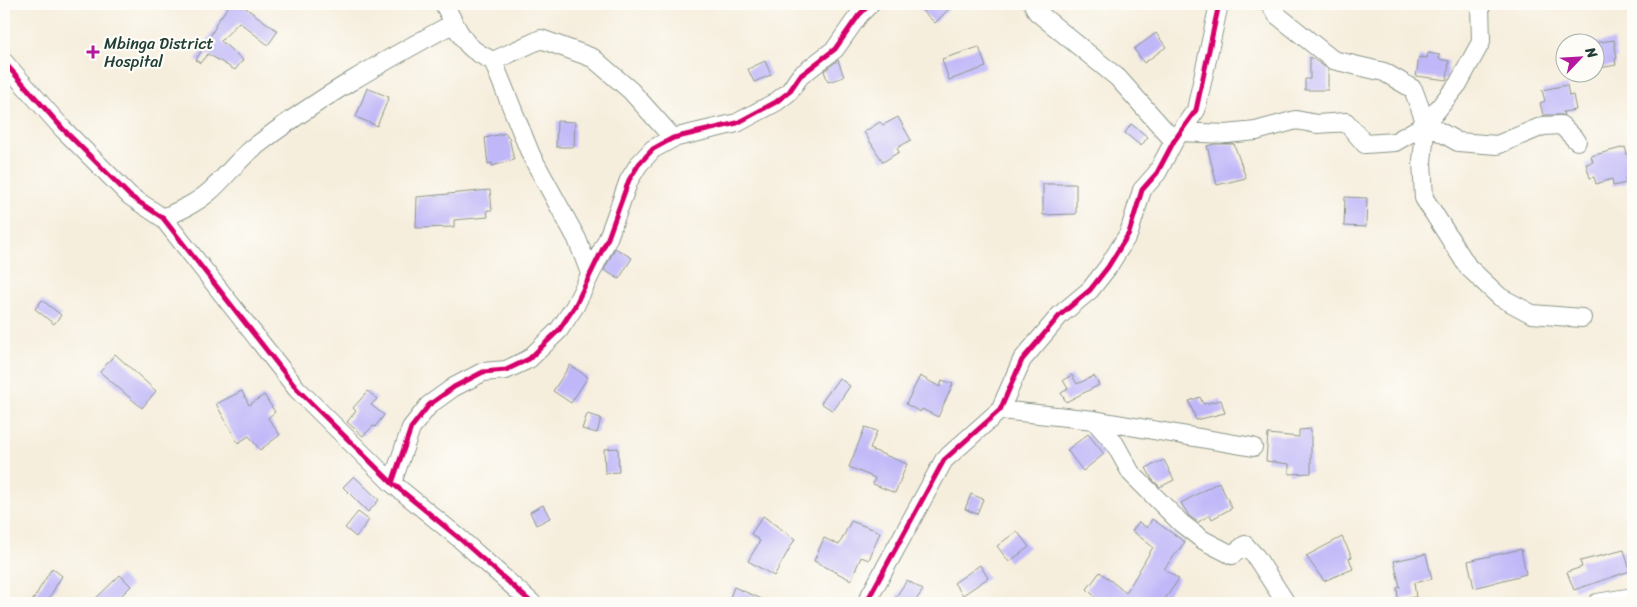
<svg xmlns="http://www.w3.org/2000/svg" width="1637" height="607" viewBox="0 0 1637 607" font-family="Sriracha,sans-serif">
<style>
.building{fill:#c0b7f8}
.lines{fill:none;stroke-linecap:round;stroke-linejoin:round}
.minor-casing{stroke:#8a9688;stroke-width:20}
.minor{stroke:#fff;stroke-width:18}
.cycleway-casing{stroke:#fdfcf7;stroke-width:8}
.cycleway{stroke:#d6006c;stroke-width:5}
.poi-dot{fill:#b5179e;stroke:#fdfcf7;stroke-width:2}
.labels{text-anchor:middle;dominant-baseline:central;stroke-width:4.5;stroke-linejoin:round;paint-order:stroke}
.poi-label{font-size:16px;fill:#1f3d34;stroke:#fdfcf7;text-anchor:start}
</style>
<rect width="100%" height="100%" fill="#fdfcf7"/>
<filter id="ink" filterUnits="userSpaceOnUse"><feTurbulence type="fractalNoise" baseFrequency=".02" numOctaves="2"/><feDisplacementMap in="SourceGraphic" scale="10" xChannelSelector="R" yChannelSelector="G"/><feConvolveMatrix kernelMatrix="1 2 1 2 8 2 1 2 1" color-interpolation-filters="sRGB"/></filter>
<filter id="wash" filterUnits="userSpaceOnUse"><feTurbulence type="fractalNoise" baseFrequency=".0096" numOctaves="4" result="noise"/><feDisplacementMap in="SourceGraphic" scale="20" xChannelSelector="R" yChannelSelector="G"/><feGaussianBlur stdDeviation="1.12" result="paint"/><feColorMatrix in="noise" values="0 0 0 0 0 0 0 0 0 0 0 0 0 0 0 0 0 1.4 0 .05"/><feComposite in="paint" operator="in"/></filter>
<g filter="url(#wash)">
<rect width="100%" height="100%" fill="#f6eedd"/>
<g id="blocks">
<path class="building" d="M230,4h10l38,27 -10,14 -29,-23 -18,19 22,19 -8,10 -27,-16 -8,9 -4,-3 20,-34 -1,-1z
M915,4h39l-19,19z
M1156,33l10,14 -22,16 -10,-14z
M1614,40l3,18 -2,1 1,6 -22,4v-26z
M979,47l7,20 -37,13 -7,-21z
M1428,53l12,2 -1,4 10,2 -2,19 -31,-4 3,-19 8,1z
M1310,57l18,12v21h-23v-11h5z
M838,60l6,17 -16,5 -4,-11z
M765,61l6,14 -17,7 -6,-13z
M1567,85l2,11 4,-1 3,15 -13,2 1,3h-21l-3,-12 5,-2 -3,-11z
M367,88l22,9 -12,29 -21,-9z
M898,117l13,23 -14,8 2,4 -16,10 -19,-30 16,-10 3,3z
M557,121l18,1 -1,25h-18z
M1131,124l17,13 -7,9 -16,-13z
M506,133l1,4h2l5,23 -22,6v-3l-4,1 -3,-26z
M1214,144h20l12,34 -29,7 -10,-39z
M1625,147l8,29 -8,2 1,5 -13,3 -1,-7 -16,5 -2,-7 -4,1 -4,-14 7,-2 -2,-6z
M1043,184h33v30l-33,1z
M490,190l2,20h-5l1,7 -34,3v7l-38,1 1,-31z
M1345,197l22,1 -1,29 -22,-1z
M615,248l17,10 -13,21 -15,-9z
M42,300l19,15 -7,9 -19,-15z
M115,354l41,37 -14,17 -42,-36z
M570,365l18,12 -17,26 -18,-12z
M1072,375l5,9 17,-8 5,9 -33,17 -5,-9 7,-4 -5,-9z
M920,376l20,11 2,-7 11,4 -15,33 -16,-8 -2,3 -14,-8z
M839,378l11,8 -17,25 -12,-8z
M242,391l7,14 15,-10 11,17 -7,6 12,17 -20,15 -11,-14 -11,7 -22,-39z
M368,391l9,8 -6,6 13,10 -9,12 -2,-1 -10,10 -16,-14 9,-11 -3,-3z
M1200,397l3,7 18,-4 4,13 -29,7 -7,-19z
M587,414l14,4 -4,15 -15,-4z
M865,427l12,4 -7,18 37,15 -12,29 -22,-9 2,-6 -26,-11z
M1311,429v44l-22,1v-10l-23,-3 2,-27 31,3v-7z
M1088,434l16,20 -21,17 -16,-21z
M618,448l1,24 -14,1 -1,-24z
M1164,460l10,20 -14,7 -8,-8 -6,-11z
M354,476l25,24 -11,12 -25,-25z
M1219,482l13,26 -20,11 -2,-4 -12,7 -9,-6 -8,-13z
M971,494l12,5 -6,15 -12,-5z
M543,505l7,13 -14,7 -6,-13z
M358,512l11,8 -13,17 -11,-9z
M763,516l32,23 -21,37 -26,-15 12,-20 -9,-7z
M1152,519l33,23 -21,27 15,10 -17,24h-61l-14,-14 13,-17 26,21 27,-46 -21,-16 7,-9 8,6z
M851,521l29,11 -11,28 -8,-3 -10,23 -37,-19 10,-23 15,7z
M1017,531l12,16 -20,15 -12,-16z
M1342,537l10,20 -3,1 4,11 -29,12 -18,-25z
M1521,549l5,25 -52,14 -6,-27z
M1624,550l6,21 -56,19 -7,-18 15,-5 -2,-6z
M1426,554l6,25 -18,4 2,14 -18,2 -1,-11 3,-1 -6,-26z
M980,565l8,13 -25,17 -9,-12z
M52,568l10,8 -16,27h-15z
M120,575l11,11 -17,17h-23z
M907,580l16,10 -9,13h-22z
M734,587l37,16h-34l-8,-3z"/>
</g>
</g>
<g filter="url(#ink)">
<use href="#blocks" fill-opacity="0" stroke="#8a9688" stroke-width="1"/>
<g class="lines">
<defs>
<path id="minor" d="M1033,4l4,8 81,66 56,63
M1270,4l7,11 56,45 51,12 29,17 13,35 -4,37 2,37 44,69 32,30 32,17 50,4
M454,23c12,22 16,27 39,38l38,94 46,84 13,34
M493,61l48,-22 52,19 38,33 42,47
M4,62l59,67 67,67 33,22 134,171 95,94 67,55 73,65
M1426,124l32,18 39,3 46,-19 18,-1 16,16
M1180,132l46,2 30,-3 40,-11 21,4 29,-2 19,22 30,-2 31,-18 32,-40 23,-42 -1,-38
M163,218c16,-7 32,-14 46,-26 15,-13 27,-30 43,-43 62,-49 132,-88 202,-126l-10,-19
M1000,410l94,10 21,24 16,29 50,50 22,17 29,15 13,-10 11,12 30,46
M1094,420l159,27
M392,483l19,-55 18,-23 25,-18 29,-15 23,-2 23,-11 30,-29 16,-24 33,-68 21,-58 10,-16 14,-15 20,-11 64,-15 39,-21 13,-10 11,-16 35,-27 24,-34 11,-11
M866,603l78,-143 56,-50 22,-50 38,-45 30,-25 18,-23 21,-34 13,-43 15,-17 17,-32 22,-31 23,-106
M1597,603l36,-6"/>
</defs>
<use href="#minor" class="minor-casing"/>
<use href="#minor" class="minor"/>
<defs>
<path id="cycleway" d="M4,62l59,67 67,67 33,22 134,171 95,94 67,55 73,65
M392,483l19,-55 18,-23 25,-18 29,-15 23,-2 23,-11 30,-29 16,-24 33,-68 21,-58 10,-16 14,-15 20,-11 64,-15 39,-21 13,-10 11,-16 35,-27 24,-34 11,-11
M866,603l78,-143 56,-50 22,-50 38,-45 30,-25 18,-23 21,-34 13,-43 15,-17 17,-32 22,-31 23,-106"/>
</defs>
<use href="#cycleway" class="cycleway-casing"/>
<use href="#cycleway" class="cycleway"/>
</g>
</g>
<path class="poi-dot" d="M90.5 44.5h5v5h5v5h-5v5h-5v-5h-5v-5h5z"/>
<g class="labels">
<g class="poi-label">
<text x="104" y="43">Mbinga District<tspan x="104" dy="18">Hospital</tspan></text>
</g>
</g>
<rect width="1637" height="607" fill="none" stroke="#fdfcf7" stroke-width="20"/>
<g transform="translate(1580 58) rotate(65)"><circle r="24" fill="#fdfcf7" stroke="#a4b0a9"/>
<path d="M0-4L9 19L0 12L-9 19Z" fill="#b5179e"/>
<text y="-8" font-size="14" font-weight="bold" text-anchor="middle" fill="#1f3d34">N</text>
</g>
</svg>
